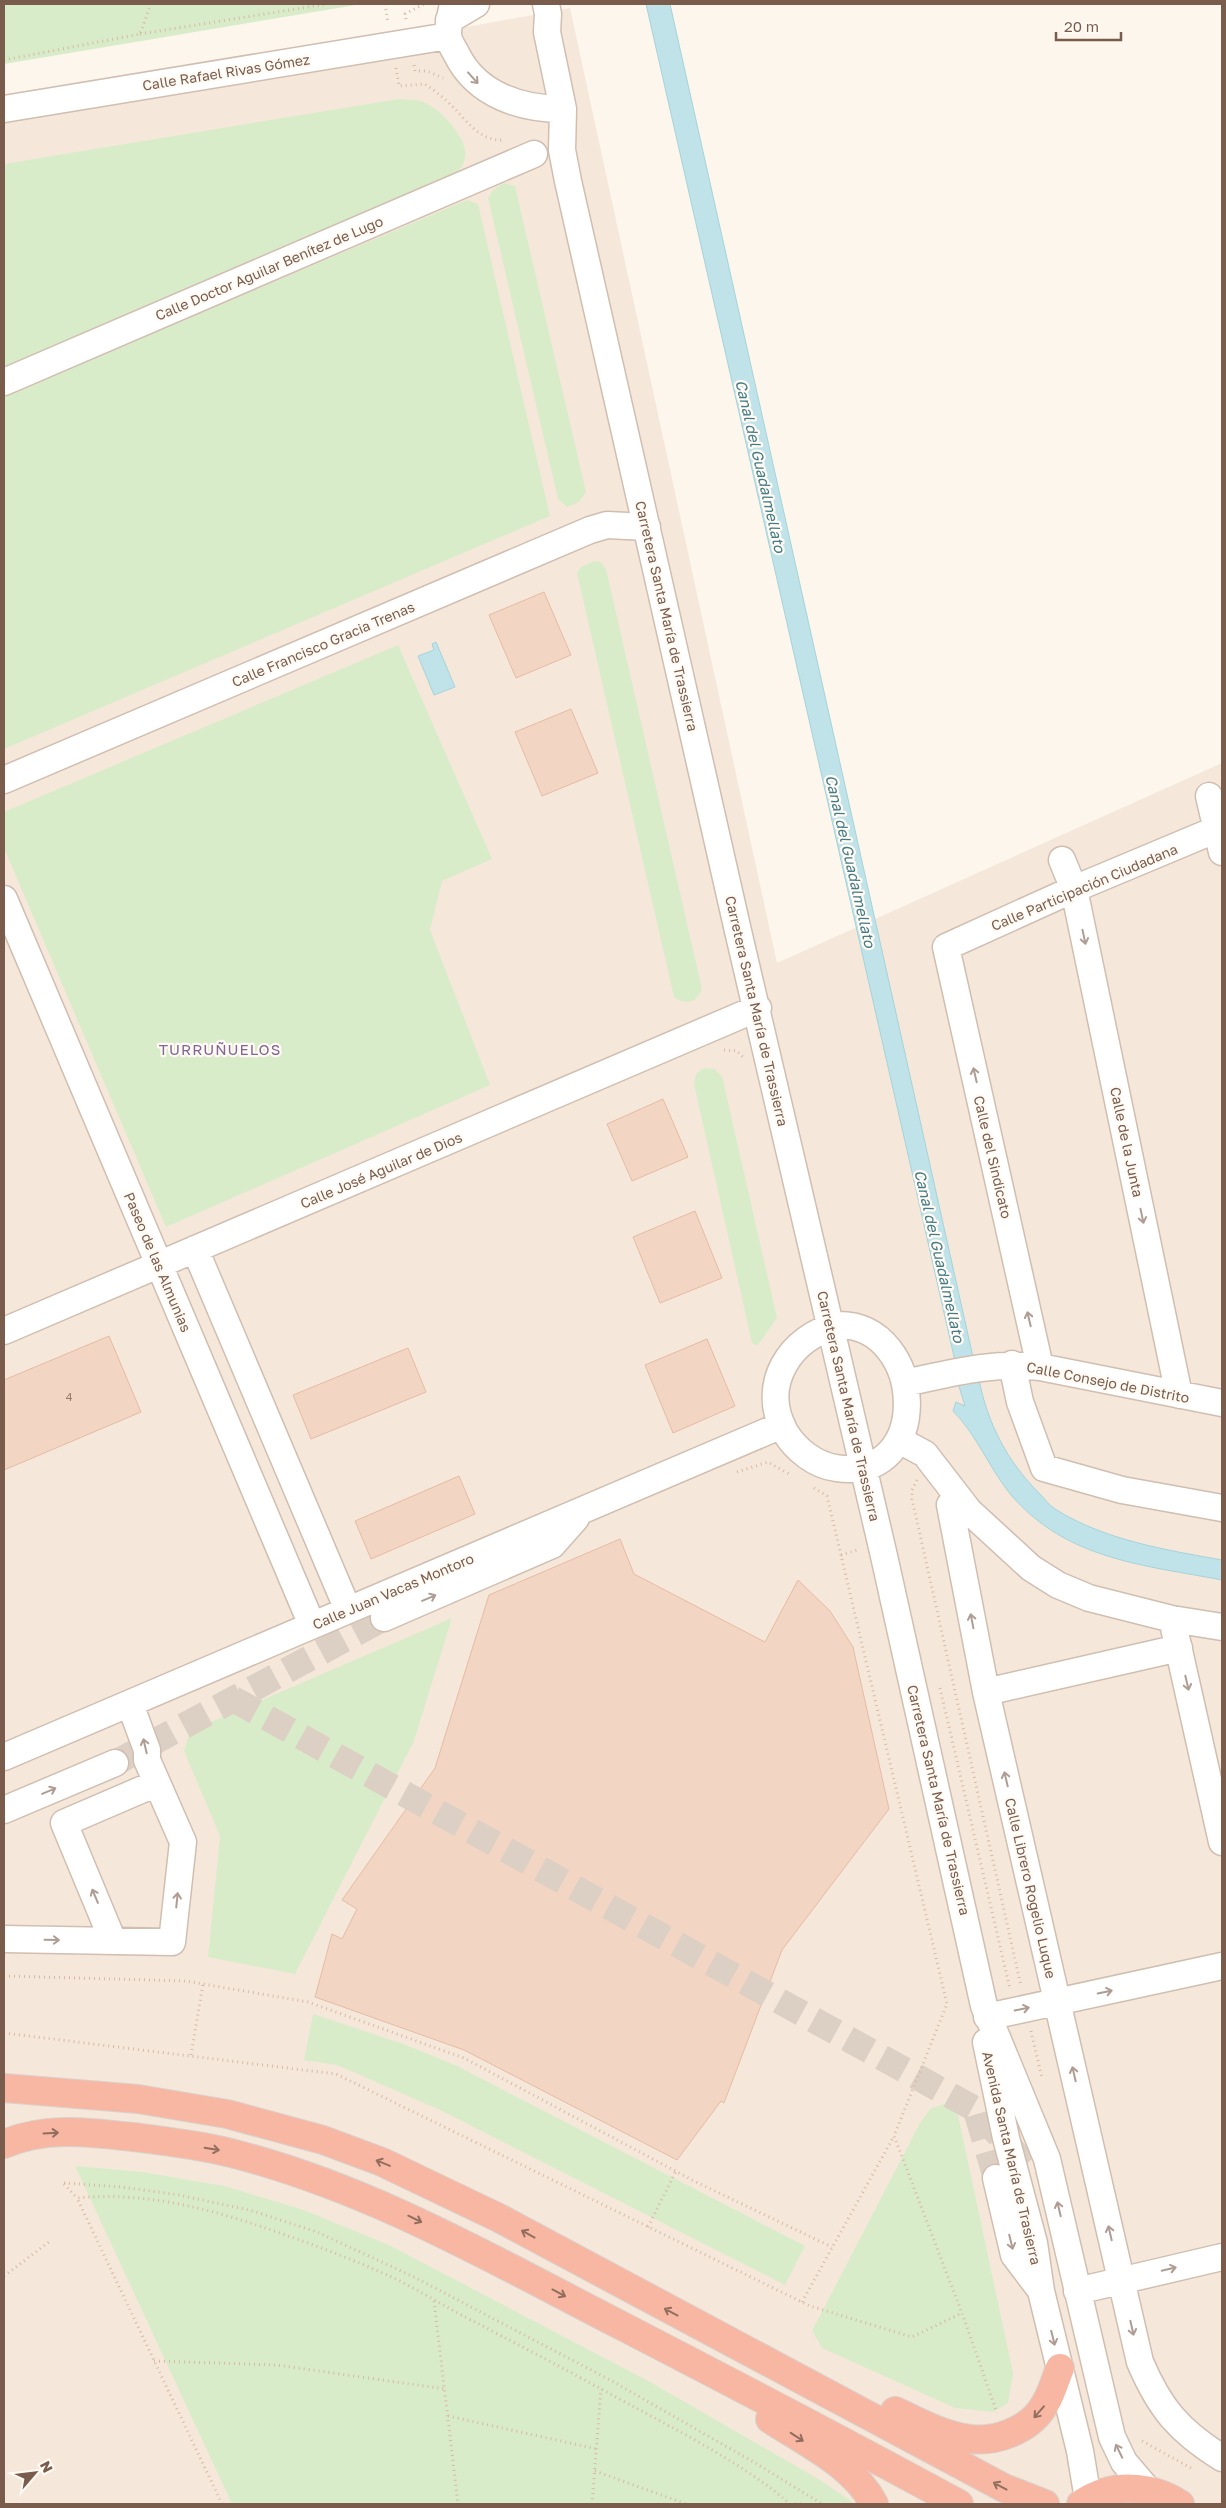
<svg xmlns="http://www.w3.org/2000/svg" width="1226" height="2508" viewBox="0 0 1226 2508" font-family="'Golos Text',sans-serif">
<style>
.residential{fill:#f5e8da}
.green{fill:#d8ecc9}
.water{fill:#bfe3e8;stroke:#a5d3da}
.building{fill:#f3d5c3;stroke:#e6bba3}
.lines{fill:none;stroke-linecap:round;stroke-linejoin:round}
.minor-tunnel{stroke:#dcd0c4;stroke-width:26;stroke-dasharray:26 13;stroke-linecap:butt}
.minor-casing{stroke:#d1beb0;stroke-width:29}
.highway-casing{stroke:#dad1cd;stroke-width:30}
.path{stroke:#d9b8a5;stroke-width:3;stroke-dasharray:1 4;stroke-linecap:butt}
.minor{stroke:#fff;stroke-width:26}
.highway{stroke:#f7b7a3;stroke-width:28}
.oneway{stroke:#af9d94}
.oneway2{stroke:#936e5e}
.labels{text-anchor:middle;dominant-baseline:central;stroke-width:4.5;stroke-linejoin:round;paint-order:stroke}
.number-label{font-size:11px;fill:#987a6a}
.street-label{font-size:14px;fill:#7a5c4d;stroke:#fffaf3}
.water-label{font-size:15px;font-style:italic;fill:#437c86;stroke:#fffaf3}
.neighbourhood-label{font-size:15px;letter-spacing:1px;fill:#846695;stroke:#fffaf3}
</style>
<rect width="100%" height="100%" fill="#fdf6ec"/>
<path class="residential" d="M570,8l207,955 445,-200v1741h-1218v-2392z"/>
<path class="green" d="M4,4h358l-358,60z
M399,99c8,1 17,0 24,3 17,6 46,37 42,56 -2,10 -9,15 -15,22l-446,189v-205z
M504,183l11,3 71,306 -7,10 -12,5 -9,-8 -70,-301 5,-8z
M467,200l11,4 72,312 -546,233v-353z
M594,561l7,1 5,7 96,420c-6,14 -15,17 -28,8l-97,-424 4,-6z
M398,645l94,214 -50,22 -12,49 60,155 -324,142 -162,-379v-36z
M704,1068l10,1 8,7 55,242 -20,28 -5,-3 -58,-259 2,-10z
M452,1618l-38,123 -119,233 -87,-17 12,-121 -36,-85 6,-20z
M313,2014l93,31 51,21 348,180 -20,39 -345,-175 -103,-45 -33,-5z
M944,2104l14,11 55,258 -5,30 -15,9 -38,-4 -133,-60 -10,-17 108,-208 10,-14z
M75,2166l68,6 81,14 80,24 87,36 261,137 168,97 35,24h-623z"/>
<path class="water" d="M646,4h24l303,1353 -18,4z
M436,642l19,45 -21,8 -16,-39 16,-6 -2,-6z
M979,1380c9,44 28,81 60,113 5,5 10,12 16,16 49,31 111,41 167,51v20c-78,-15 -155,-20 -211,-85 -22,-27 -34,-60 -58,-84l3,-9 9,4 -7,-23z"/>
<path class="building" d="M544,592l27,63 -55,23 -27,-63z
M571,709l27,64 -56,23 -27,-64z
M663,1099l25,58 -56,24 -25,-57z
M695,1211l27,67 -62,25 -27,-66z
M109,1336l32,76 -137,58v-90z
M707,1339l28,67 -62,27 -28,-68z
M408,1348l18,44 -115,47 -18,-44z
M459,1476l16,38 -104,45 -16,-38z
M620,1539l14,35 131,68 33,-62 32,31 23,36 36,162 -107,141 -58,153 -3,-2 -44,59 -213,-110 -149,-53 17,-63 10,5 15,-30 -15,-9 93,-132 54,-173z"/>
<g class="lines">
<path class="minor-tunnel" d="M233,1699l742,410 56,61
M115,1763l269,-145
M977,2114l19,64"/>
<defs>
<path id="minor" d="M453,4c-2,10 -5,20 -5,30 0,7 6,15 9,21 20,40 64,54 106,54
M546,4l2,10 -1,18 16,77 -1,41 6,31 170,750 146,625 100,450 63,153 65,278 12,25 24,28
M449,20l27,-16
M4,109l444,-73
M4,382l530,-228
M4,780l586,-250 17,-5 40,2
M1209,796l13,56
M1062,860l12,29 105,506
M4,899l308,726
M195,1249l153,361
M839,1325c87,0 95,158 -3,143 -21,-3 -40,-18 -51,-36 -26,-47 5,-96 54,-107z
M4,1331l754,-323
M1012,1364l8,38 24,66 78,22 100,18
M1040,1367l-94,-420 128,-58 148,-62
M905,1383c47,-10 86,-21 135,-16l182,36
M899,1440l26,14 44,57 62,57 27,17 31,13 83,21 50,8
M959,1498l-9,7 36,187 154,670c20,47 39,69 82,96
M384,1618l168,-73 24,-27
M1172,1619l50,223
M986,1692l193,-44
M4,1757l778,-332
M4,1810l111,-47
M4,1939l168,3 11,-100 -36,-82v-10l-17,-46
M113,1941l-49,-118 93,-40
M987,2017l235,-51
M986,2042l20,96 28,105 7,48 39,160 8,48
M996,2178l18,77 25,33
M1077,2291l145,-34"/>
<path id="highway" d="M4,2088l134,11 89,15 96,26 59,22 117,56 505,270 41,16
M4,2144c41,-18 86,-12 129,-7 32,4 66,8 98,16 142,36 266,109 395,175 112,58 223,116 333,176
M895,2411c22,10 45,23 69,27 29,6 66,-7 81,-34 7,-11 10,-24 15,-36
M770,2419c36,24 84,46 104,85
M1081,2504c31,-21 68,-20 99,0"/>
</defs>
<use href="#minor" class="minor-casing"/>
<use href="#highway" class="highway-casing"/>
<path class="path" d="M385,4l3,19
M406,19l-1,-5 19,-10
M140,34l187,-30
M4,60l136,-26 11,-30
M414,65l1,6h12l16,7
M396,68l3,18 26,-2c8,6 17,12 25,20 16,15 28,37 53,36
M724,1050l13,1 6,6
M737,1472l31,-10 21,12
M917,1480l-5,10v9l109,487
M814,1488l13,8 120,508 -53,132 68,177
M841,1555l17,-5
M940,1688l70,301
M4,1976l182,5 122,21 156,56 230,123 138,66
M1031,2031l11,47
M4,2033l332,41 474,232 102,31 50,-24 35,100
M191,2055l12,-71
M64,2183l58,4 57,8 74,16 64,21 97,45 198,104 145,83 65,40
M64,2184l13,14
M648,2227l28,-56
M4,2276l45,-34
M434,2301l24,203
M802,2302l92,-166
M154,2361l123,4 168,24
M448,2416l149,33
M1142,2441l49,27
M595,2471l91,33
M222,2504l-145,-306c66,-7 135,11 197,33 38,13 75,27 111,43 25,11 49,26 73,39 49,26 98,51 147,78 59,33 135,69 185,113
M592,2504l9,-115
M795,2504h10"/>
<use href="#minor" class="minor"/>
<use href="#highway" class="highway"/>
</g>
<defs><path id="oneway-shaft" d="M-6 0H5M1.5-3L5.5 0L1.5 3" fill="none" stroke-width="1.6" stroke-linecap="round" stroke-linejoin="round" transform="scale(1.25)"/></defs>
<g class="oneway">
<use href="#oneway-shaft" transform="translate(473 78) rotate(48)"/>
<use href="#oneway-shaft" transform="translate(1084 937) rotate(78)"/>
<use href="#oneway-shaft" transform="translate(975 1075) rotate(-103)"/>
<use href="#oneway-shaft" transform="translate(1142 1216) rotate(78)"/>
<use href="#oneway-shaft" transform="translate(1029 1319) rotate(-103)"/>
<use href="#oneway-shaft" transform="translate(429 1598) rotate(-23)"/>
<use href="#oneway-shaft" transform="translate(972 1621) rotate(-101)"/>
<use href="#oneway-shaft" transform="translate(1187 1683) rotate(77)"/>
<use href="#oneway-shaft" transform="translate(145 1746) rotate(-103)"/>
<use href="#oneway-shaft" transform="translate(1006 1779) rotate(-103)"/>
<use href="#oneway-shaft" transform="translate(49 1791) rotate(-23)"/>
<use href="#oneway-shaft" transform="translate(95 1896) rotate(-113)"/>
<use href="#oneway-shaft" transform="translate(177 1900) rotate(-84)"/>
<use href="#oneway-shaft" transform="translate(52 1940) rotate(1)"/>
<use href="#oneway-shaft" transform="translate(1105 1992) rotate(-12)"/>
<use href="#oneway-shaft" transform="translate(1022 2009) rotate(-12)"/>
<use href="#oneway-shaft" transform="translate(1074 2074) rotate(-103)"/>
<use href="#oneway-shaft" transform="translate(1059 2209) rotate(-103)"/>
<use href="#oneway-shaft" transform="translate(1110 2233) rotate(-103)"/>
<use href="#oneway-shaft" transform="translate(1011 2242) rotate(76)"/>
<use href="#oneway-shaft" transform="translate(1169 2269) rotate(-13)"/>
<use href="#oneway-shaft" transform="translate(1132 2328) rotate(77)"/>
<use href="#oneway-shaft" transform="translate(1053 2338) rotate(76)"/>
<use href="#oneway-shaft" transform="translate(1119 2451) rotate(-116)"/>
</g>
<g class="oneway2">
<use href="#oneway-shaft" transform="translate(51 2133) rotate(-3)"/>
<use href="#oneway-shaft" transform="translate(212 2149) rotate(10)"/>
<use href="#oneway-shaft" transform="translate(383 2163) rotate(-158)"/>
<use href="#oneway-shaft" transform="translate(415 2219) rotate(26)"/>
<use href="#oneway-shaft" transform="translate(528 2234) rotate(-151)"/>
<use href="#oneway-shaft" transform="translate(559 2293) rotate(28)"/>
<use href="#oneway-shaft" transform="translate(671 2312) rotate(-152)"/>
<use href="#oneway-shaft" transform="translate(1039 2412) rotate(131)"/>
<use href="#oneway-shaft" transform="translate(797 2437) rotate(33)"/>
<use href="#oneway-shaft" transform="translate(1000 2486) rotate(-152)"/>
</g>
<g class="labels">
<g class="number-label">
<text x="69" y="1396">4</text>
</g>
<g class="street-label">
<text transform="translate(226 72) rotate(-9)">Calle Rafael Rivas Gómez</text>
<text transform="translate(269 268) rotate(-23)">Calle Doctor Aguilar Benítez de Lugo</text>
<text transform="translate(667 616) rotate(77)">Carretera Santa María de Trassierra</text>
<text transform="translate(323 644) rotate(-23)">Calle Francisco Gracia Trenas</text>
<text transform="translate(1084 887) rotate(-23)">Calle Participación Ciudadana</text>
<text transform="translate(757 1011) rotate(77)">Carretera Santa María de Trassierra</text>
<text transform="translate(1127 1142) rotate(78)">Calle de la Junta</text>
<text transform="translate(993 1157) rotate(77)">Calle del Sindicato</text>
<text transform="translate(381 1170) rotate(-23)">Calle José Aguilar de Dios</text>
<text transform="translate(158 1262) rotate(67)">Paseo de las Almunias</text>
<text transform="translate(1108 1382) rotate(11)">Calle Consejo de Distrito</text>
<text transform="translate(849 1406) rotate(77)">Carretera Santa María de Trassierra</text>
<text transform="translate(393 1591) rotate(-23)">Calle Juan Vacas Montoro</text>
<text transform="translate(939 1800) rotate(77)">Carretera Santa María de Trassierra</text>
<text transform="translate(1031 1888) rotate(77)">Calle Librero Rogelio Luque</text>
<text transform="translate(1012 2158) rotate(77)">Avenida Santa María de Trasierra</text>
</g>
<g class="water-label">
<text transform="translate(761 466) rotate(77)">Canal del Guadalmellato</text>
<text transform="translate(851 861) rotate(77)">Canal del Guadalmellato</text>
<text transform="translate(940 1256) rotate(77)">Canal del Guadalmellato</text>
</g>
<g class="neighbourhood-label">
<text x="220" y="1049">TURRUÑUELOS</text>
</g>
</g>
<rect width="1226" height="2508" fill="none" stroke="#7a5c4d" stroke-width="10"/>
<g transform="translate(35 2473) rotate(62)" stroke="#fffaf3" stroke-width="4" paint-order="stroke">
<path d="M0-4L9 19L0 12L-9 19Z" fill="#7a5c4d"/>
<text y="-8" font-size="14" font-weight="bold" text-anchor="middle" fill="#7a5c4d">N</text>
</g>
<path d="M1056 32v8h65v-8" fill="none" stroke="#7a5c4d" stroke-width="2.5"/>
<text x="1064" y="32" font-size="15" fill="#7a5c4d" stroke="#fffaf3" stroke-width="4" paint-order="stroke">20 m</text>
</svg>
